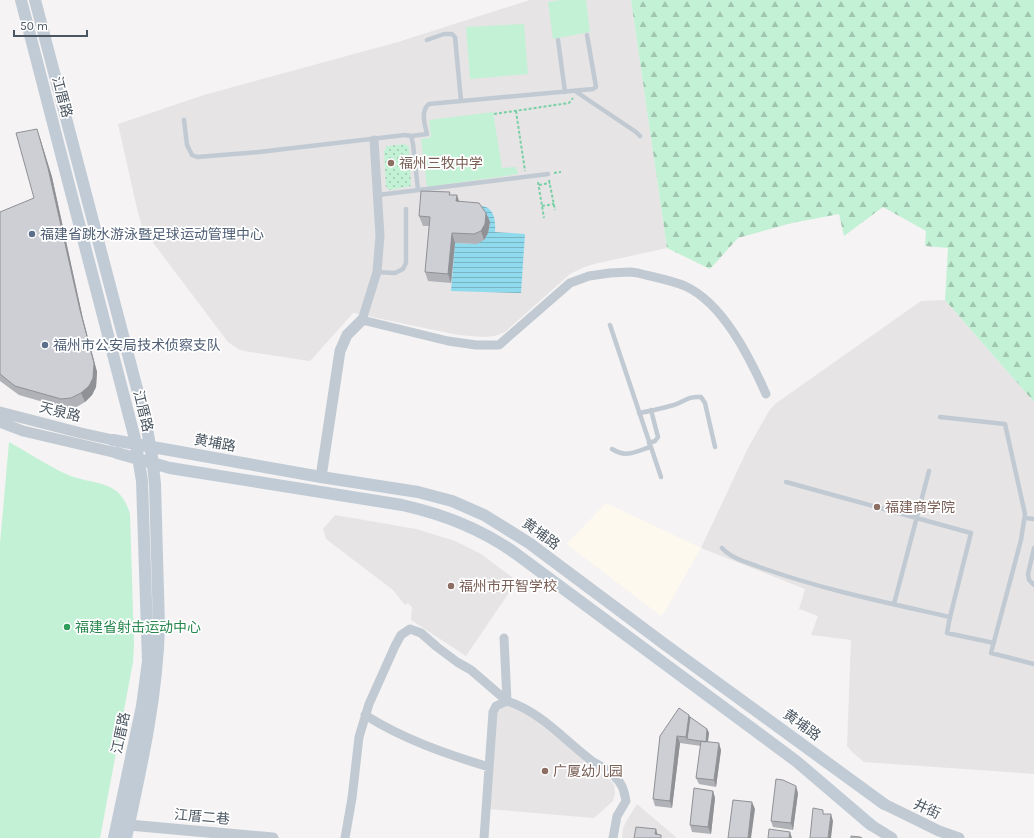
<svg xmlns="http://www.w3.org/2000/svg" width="1034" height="838" viewBox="0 0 1034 838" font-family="Karla,'Noto Sans SC',sans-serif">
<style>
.commercial{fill:#fdf9ef}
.education{fill:#e6e4e5}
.forest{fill:url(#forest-firs)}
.garden{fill:url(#garden-dots)}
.pitch{fill:#c3f1d5}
.water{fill:url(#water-rules)}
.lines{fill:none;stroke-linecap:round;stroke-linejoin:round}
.path{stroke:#7ad0a6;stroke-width:2;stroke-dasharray:3 2;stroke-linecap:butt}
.service{stroke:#c1cad2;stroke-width:4.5}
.minor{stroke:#c1cad2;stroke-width:9}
.tertiary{stroke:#c1cad2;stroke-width:11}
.secondary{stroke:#c1cbd6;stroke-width:12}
.wall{fill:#b0b2b7}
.shaded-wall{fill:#909195}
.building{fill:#cdcfd5;stroke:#909195}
.education-dot{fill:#8d6e63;stroke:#fff;stroke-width:1.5}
.service-dot{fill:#5c6f8a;stroke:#fff;stroke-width:1.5}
.leisure-dot{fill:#2e9e5b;stroke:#fff;stroke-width:1.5}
.labels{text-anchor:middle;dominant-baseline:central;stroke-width:3.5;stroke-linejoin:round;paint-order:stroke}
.street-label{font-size:14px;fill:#4a5661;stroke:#fff}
.education-label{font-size:14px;fill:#785e54;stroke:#fff;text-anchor:start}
.service-label{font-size:14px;fill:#4e5e75;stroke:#fff;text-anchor:start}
.leisure-label{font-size:14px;fill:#27864d;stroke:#fff;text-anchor:start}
</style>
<defs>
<pattern id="forest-firs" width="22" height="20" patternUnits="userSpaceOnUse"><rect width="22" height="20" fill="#c3f1d5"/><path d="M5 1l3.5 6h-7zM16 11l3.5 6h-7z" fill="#a0c6b0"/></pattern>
<pattern id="garden-dots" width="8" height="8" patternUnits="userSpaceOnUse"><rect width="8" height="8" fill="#c3f1d5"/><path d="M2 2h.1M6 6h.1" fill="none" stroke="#a0c6b0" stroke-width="1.8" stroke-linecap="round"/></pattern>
<pattern id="water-rules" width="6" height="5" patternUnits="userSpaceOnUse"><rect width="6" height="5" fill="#90daee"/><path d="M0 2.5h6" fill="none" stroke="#78b4c4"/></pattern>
</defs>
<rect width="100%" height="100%" fill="#f5f3f3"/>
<path class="commercial" d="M606,503l95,45 -37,65 -3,3 -95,-72z"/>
<path class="education" d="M530,0h101l36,248 -73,16 -12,4 -12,6 -65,58 -10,4 -12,1 -25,-2 -105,-22 -41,46 -3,2 -65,-10 -6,-2 -10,-7 -80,-106 -6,-10 -4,-13 -20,-89 86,-29 194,-53z
M945,300l89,102v372l-170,-12 -12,-10 -5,-6 4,-106 -40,-5 7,-19 -19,-7 6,-20 -104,-41 47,-100 21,-37 6,-7 146,-103z
M335,515l81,14 39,12 26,13 36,27 -51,75 -55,-36 1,-13 -4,-4 -3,2 -12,-15 -67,-51 -3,-10z
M505,705l16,4 90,72 3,4 1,8 -2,8 -19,17 -106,-9 9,-97 2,-3z
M637,804l40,34h-55l1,-10 4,-8z"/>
<path class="forest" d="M631,0h403v402l-89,-102 3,-52 -23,-2 1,-15 -43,-24 -39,29 -5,-22 -47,9 -54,15 -28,31 -43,-21z"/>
<path class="garden" d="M405,144l4,3 2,39 -21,4 -4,-3 -2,-36 3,-5z"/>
<path class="pitch" d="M560,0h26l4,32 -37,7 -5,-37z
M524,24l4,50 -58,5 -4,-52z
M493,112l9,56 14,-1 2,7 -91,13 -6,-48 8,-1 2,-2 -2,-16z
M9,442c19,10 37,23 57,32 26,12 54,3 64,40l4,131 -1,17 -33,176h-100v-294z"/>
<path class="water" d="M460,204c23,1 37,-1 35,28l30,2 -4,59 -70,-2 4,-48 22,1c9,-8 12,-10 13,-22z"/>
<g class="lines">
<path class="path" d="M516,111l9,60
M494,114l75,-11 4,-5
M554,173l7,-1
M549,180l6,30
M538,182l6,36
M539,185l11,-2
M542,206l12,-2"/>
<path class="service" d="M427,40l17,-6h8l3,3 6,64
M558,40l7,52
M575,91l61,41 4,4
M184,120l3,25 5,10 5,2 62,-5 146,-17 6,1 2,8 5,46
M411,136l16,-2c-2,-9 -7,-23 2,-30l164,-15 3,-2 -9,-52
M378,195l170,-21
M377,272l18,1 8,-4 3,-6v-54
M610,325l51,152
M639,413c12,-2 24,-5 35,-8 11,-4 14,-9 27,-8l4,6 10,44
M940,417l65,7 20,90 -4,26 -30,113 43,11
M649,443l6,-2 3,-4 -7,-27
M612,449c14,9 23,3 38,-2
M1025,518l9,1
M722,548c11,12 28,15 43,21 60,21 123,34 185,48l21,-84 -185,-51
M1034,548l-6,26 1,6 5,5
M894,604l35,-133
M950,617l-3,16 47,10"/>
<path class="minor" d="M374,140l6,96 -3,36 -15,48 86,21 28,4h23l71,-62 19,-7 21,-3 20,-1 8,1c15,4 32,7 47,13 38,17 65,72 81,108
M504,638l3,63
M365,715c38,24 81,39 124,52
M345,838l7,-40 7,-61 10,-33 26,-58 6,-11 9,-6 11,4 16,14 20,15 14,8 36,31
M484,838l9,-126 3,-6 11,-5c34,11 57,39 85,60 8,5 17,9 23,16 8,7 9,15 11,24l-9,15 -4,22"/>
<path class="tertiary" d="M0,412l81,21 32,7
M0,422l23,9 94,22
M321,477l19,-126 7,-16 15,-15
M884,804l55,27 20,7
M129,825l144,13
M871,825l21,13"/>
<path class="secondary" d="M21,0l114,439 7,42 6,180 -6,45 -28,132
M35,0l111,423 6,34 3,27 4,143c-2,72 -18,141 -33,211
M113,440l208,37 97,15 34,9 32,14 45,28 138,103 217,158
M117,453l53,15 232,37c41,9 79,24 113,48l281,208 75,64"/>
</g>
<path class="wall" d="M40,138l12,39 31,142 14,53 -1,15 -4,8 -7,7 -10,6h-11l-45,-13 -19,-14v-169l34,-14z
M451,195l8,6 27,12 4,9 -2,11 -4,7 -7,4 -22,-1 -4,40 -23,-2 -3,-9 4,-46h-6l-4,-10z
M689,715l1,2 17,12 2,4 -1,9 13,8 -5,37 -17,-3 -3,-6 5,-32 -21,-3 -8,65 -17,-2 -2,-7 7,-63z
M713,791l2,7 -4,36 -19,-2 -2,-7z
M798,793l-5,37 -20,-3 -2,-6z"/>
<path class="shaded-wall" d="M37,129l3,9 12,39 31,142 14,53 -1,15 -4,8 -7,7 -4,-9 -1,-83z
M457,195l3,9 -4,-3z
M486,213l4,9 -2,11 -4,7 -3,-9z
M452,233l3,10 -4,40 -3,-9z
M689,715l3,7 -5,17 -1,-2z
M707,729l2,4 -2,14 -1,-5z
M677,736l3,7 -8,65 -2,-7z
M719,743l2,7 -5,37 -2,-7z
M796,786l2,7 -5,37 -2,-7z
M713,791l2,7 -4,36 -3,-7z
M752,802l3,7 -4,29h-3z
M831,814l2,7 -2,17h-3z
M656,829l2,7 -3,-2z
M790,832l2,6h-3z"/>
<path class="building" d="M37,129l11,39 32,142 14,53 -1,15 -4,8 -8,7 -10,5 -10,1 -46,-13 -15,-12v-162l34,-14 -18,-65z
M421,191l29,1 -1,3h8l-1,6 23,2 7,10 -1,11 -4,7 -7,3 -22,-1 -4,41 -23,-2 5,-55 -11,-1z
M679,708l10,7 -3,22 -9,-1 -7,65 -17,-2 7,-63z
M690,717l17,12 -1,13 -19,-3z
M701,741l18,2 -5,37 -18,-2z
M776,779l7,1 13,6 -5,37 -20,-2z
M694,788l19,3 -5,36 -18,-2z
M733,800l19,2 -4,36h-20z
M813,808l10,2v4h8l-3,24h-18z
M636,827l20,2 -1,5 6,1v3h-27z
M769,829l21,3 -1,6h-21z
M851,836l9,1 2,1h-11z"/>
<g class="education-dot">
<circle cx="391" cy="163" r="4"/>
<circle cx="877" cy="507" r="4"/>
<circle cx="451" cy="586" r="4"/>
<circle cx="545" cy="771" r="4"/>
</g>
<g class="service-dot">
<circle cx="32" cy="234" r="4"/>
<circle cx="45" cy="345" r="4"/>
</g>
<circle class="leisure-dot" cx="67" cy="627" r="4"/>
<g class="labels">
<g class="street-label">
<text transform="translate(62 97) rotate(75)">江厝路</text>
<text transform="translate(143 411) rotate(76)">江厝路</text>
<text transform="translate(60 412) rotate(14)">天泉路</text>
<text transform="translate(215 443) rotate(10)">黄埔路</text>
<text transform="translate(541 534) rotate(36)">黄埔路</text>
<text transform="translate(802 725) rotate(36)">黄埔路</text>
<text transform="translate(121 733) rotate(-78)">江厝路</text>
<text transform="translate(927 809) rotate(25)">井街</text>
<text transform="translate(202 817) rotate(5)">江厝二巷</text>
</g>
<g class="education-label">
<text x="399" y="163">福州三牧中学</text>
<text x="885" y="507">福建商学院</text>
<text x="459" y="586">福州市开智学校</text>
<text x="553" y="771">广厦幼儿园</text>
</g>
<g class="service-label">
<text x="40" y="234">福建省跳水游泳暨足球运动管理中心</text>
<text x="53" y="345">福州市公安局技术侦察支队</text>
</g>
<g class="leisure-label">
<text x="75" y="627">福建省射击运动中心</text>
</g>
</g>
<path d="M14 30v6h73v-6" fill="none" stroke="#4a5661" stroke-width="2"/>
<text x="20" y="30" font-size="12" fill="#4a5661" stroke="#ffffff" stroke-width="3" paint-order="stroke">50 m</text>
</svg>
